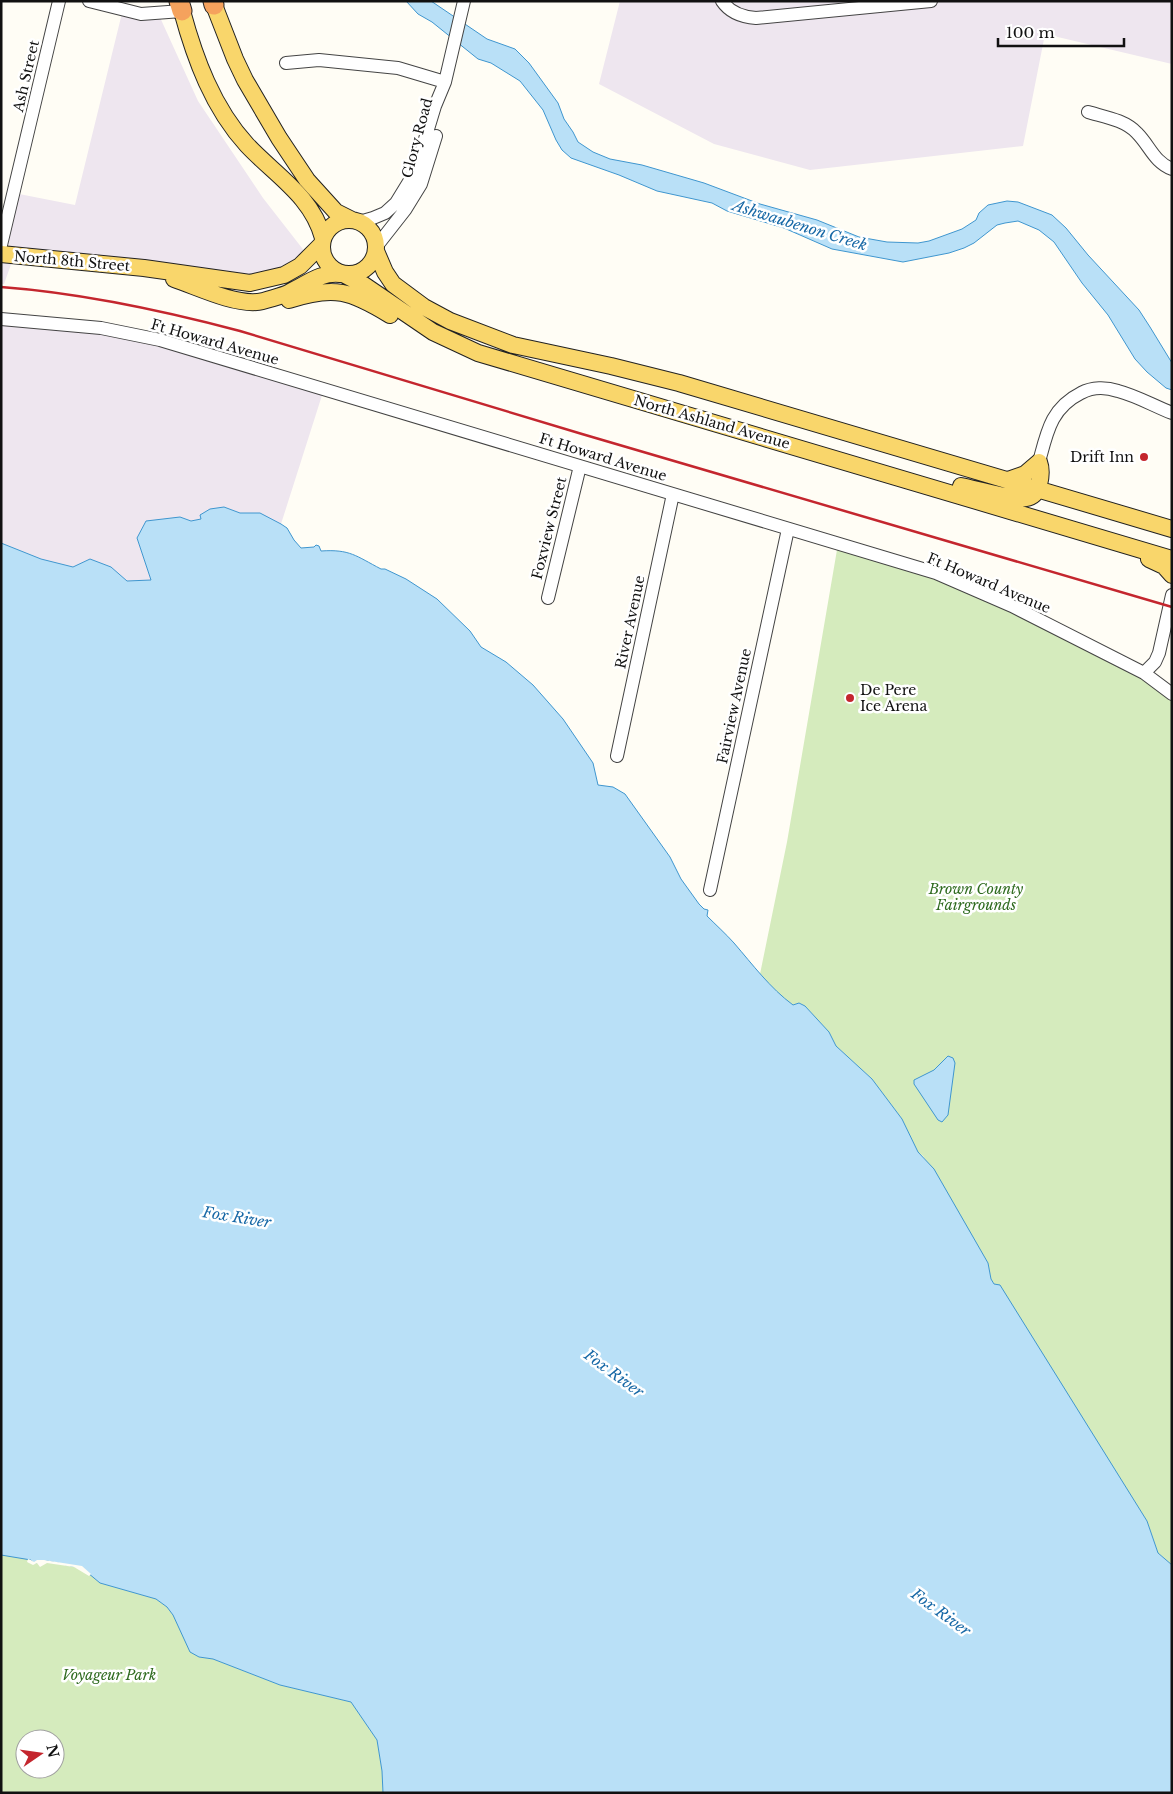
<svg xmlns="http://www.w3.org/2000/svg" width="1173" height="1794" viewBox="0 0 1173 1794" font-family="'Libre Baskerville',serif">
<style>
.industrial{fill:#eee6ef}
.green{fill:#d5ebbd;fill-rule:evenodd}
.water{fill:#b9e0f7;stroke:#3f96cf}
.pier{fill:#fffdf5}
.lines{fill:none;stroke-linecap:round;stroke-linejoin:round}
.minor-casing{stroke:#444;stroke-width:14}
.major-casing{stroke:#222;stroke-width:18}
.highway-casing{stroke:#222;stroke-width:21}
.minor{stroke:#fff;stroke-width:12}
.major{stroke:#f9d66b;stroke-width:16}
.highway{stroke:#f5a25d;stroke-width:19}
.rail{stroke:#c4262e;stroke-width:2.5}
.poi-dot{fill:#c4262e;stroke:#fff;stroke-width:2}
.labels{text-anchor:middle;dominant-baseline:central;stroke-width:5;stroke-linejoin:round;paint-order:stroke}
.street-label{font-size:14px;fill:#111;stroke:#fff}
.poi-label{font-size:14px;fill:#111;stroke:#fff;text-anchor:end}
.park-label{font-size:14px;font-style:italic;fill:#2f6b1f;stroke:#fff}
.water-label{font-size:15px;font-style:italic;fill:#1768a6;stroke:#fff}
</style>
<rect width="100%" height="100%" fill="#fffdf5"/>
<path class="industrial" d="M620,1h552v63l-127,-30 -22,112 -213,24 -96,-26 -115,-60z
M123,9l35,4 40,88 65,97 46,59 -45,23 -250,-24 -10,28h-3v-39l13,-52 61,12z
M1,319l100,9 223,61 -43,135 -21,-10 -20,-1 -16,-6 -23,12 -10,2 -11,-4 -43,21 14,42 -24,1 -16,-14 -21,-8 -17,8 -32,-8 -40,-16z"/>
<path class="green" d="M838,544l174,62 160,88v871l-14,-12 -11,-32 -156,-242 -3,-16 -65,-107 -5,-4 -16,-33 -30,-40 -36,-33 -7,-14 -24,-26 -6,-3 -6,2 -12,-8 -21,-23 27,-132z
M1,1555l45,6 36,7 18,15 56,16 11,8 6,8 12,23 14,19 14,2 67,26 71,17 26,38 5,31 1,22h-382zM25,1739h30v30h-30z"/>
<path class="water" d="M406,1h25l56,38 28,10 14,14 29,40 6,16 9,13 5,10 15,10 17,7 32,6 62,18 56,21 57,16 42,17 28,5 31,1 11,-2 33,-12 14,-9 3,-7 9,-8 19,-4 11,1 34,13 14,13 22,27 51,55 11,17 22,36v27l-6,-2 -19,-16 -12,-13 -27,-44 -26,-32 -28,-41 -15,-12 -21,-9 -13,2 -8,2 -23,18 -10,5 -15,5 -46,9 -71,-13 -48,-21 -57,-17 -15,-8 -55,-12 -38,-16 -48,-17 -9,-8 -6,-10 -13,-30 -23,-29 -29,-18 -13,-4 -46,-37 -14,-8z
M224,507l16,6h20l21,11 6,4 7,12 7,8 13,-1 2,-2 3,1 2,5c29,-2 35,5 60,18h4l21,10 31,20 33,32 11,16 25,15 27,23 30,34 30,44 5,22 15,2 12,7 45,63 11,22 18,25 5,5 4,1 -1,6c9,9 19,18 27,27 19,22 36,45 59,62l6,-2 6,3 24,26 7,14 36,33 30,40 16,33 16,17 54,94 3,16 3,5 6,1 147,236 11,32 14,12v228h-789l-1,-22 -5,-31 -26,-38 -71,-17 -67,-26 -14,-2 -9,-5 -17,-37 -6,-8 -11,-8 -56,-16 -18,-15 -35,-7 -13,2 -3,-3 -30,-5v-1012l40,16 32,8 17,-8 21,8 16,14 24,-1 -14,-42 9,-17 34,-4 11,4 10,-2 -1,-4 10,-6z
M948,1056l5,2 2,5 -7,52 -6,7 -4,-2 -24,-36v-4l20,-10z"/>
<path class="pier" d="M28,1559l3,1 3,2 3,-2h7l38,6 9,8 -2,2 -15,-9 -27,-4 -7,4 -3,-4 -4,2 -6,-3z"/>
<g class="lines">
<defs>
<path id="minor" d="M89,1l52,13 41,-3
M722,1c8,12 20,16 34,17l175,-17
M286,63l33,-3 79,8 47,14
M1088,112c17,5 37,8 49,21 13,13 17,29 35,36
M359,222l14,-4 12,-5 11,-10 19,-31 20,-66 10,-24 19,-81
M1,245l58,-244
M376,247l29,-37 16,-26 15,-48
M1,319l100,9 59,12 776,233 76,33 132,67 28,21
M1039,462c8,-30 12,-54 42,-69 11,-6 25,-6 37,-2 19,5 36,15 54,22
M548,598l32,-132
M1144,673l11,-11 4,-9 13,-58
M617,756l56,-262
M710,890l78,-361"/>
<path id="major" d="M214,5l21,54 10,21 34,58 28,42 29,32 16,8
M182,11c13,48 31,97 65,134 28,30 65,51 76,93
M322 247a27 27 0 1 1 54 0a27 27 0 1 1-54 0Z
M376,251l9,21 8,12 31,23 26,14 63,24 98,21 68,17 493,146
M1,254l143,14 106,15 34,-8 16,-9 21,-21
M345,275l19,10 69,47 45,21 694,206
M174,279c24,8 58,25 83,23 4,0 28,-7 33,-10 17,-8 30,-20 50,-18
M289,300c45,-15 62,-9 101,15
M961,486c15,3 52,14 65,12 8,-1 11,-6 13,-13 2,-8 3,-15 0,-23l-14,12 -17,6
M1149,559l15,7 8,9"/>
<path id="highway" d="M179,1l3,10
M213,1l1,4"/>
</defs>
<use href="#minor" class="minor-casing"/>
<use href="#major" class="major-casing"/>
<use href="#highway" class="highway-casing"/>
<use href="#minor" class="minor"/>
<use href="#major" class="major"/>
<use href="#highway" class="highway"/>
<path class="rail" d="M1,287c81,6 160,23 239,44l342,103 590,173"/>
</g>
<g class="poi-dot">
<circle cx="1144" cy="457" r="5"/>
<circle cx="850" cy="698" r="5"/>
</g>
<g class="labels">
<g class="street-label">
<text transform="translate(26 76) rotate(-77)">Ash Street</text>
<text transform="translate(417 138) rotate(-75)">Glory Road</text>
<text transform="translate(72 261) rotate(5)">North 8th Street</text>
<text transform="translate(215 342) rotate(16)">Ft Howard Avenue</text>
<text transform="translate(712 422) rotate(16)">North Ashland Avenue</text>
<text transform="translate(603 457) rotate(17)">Ft Howard Avenue</text>
<text transform="translate(549 528) rotate(-76)">Foxview Street</text>
<text transform="translate(989 583) rotate(23)">Ft Howard Avenue</text>
<text transform="translate(630 622) rotate(-78)">River Avenue</text>
<text transform="translate(734 706) rotate(-78)">Fairview Avenue</text>
</g>
<g class="poi-label">
<text x="1134" y="457">Drift Inn</text>
<text x="860" y="690" text-anchor="start">De Pere<tspan x="860" dy="16">Ice Arena</tspan></text>
</g>
<g class="park-label">
<text x="976" y="889">Brown County<tspan x="976" dy="16">Fairgrounds</tspan></text>
<text x="109" y="1675">Voyageur Park</text>
</g>
<g class="water-label">
<text transform="translate(800 225) rotate(17)">Ashwaubenon Creek</text>
<text transform="translate(237 1217) rotate(9)">Fox River</text>
<text transform="translate(614 1373) rotate(36)">Fox River</text>
<text transform="translate(941 1612) rotate(36)">Fox River</text>
</g>
</g>
<rect width="1173" height="1794" fill="none" stroke="#111111" stroke-width="5"/>
<g transform="translate(40 1754) rotate(77)"><circle r="24" fill="#ffffff" stroke="#a0a0a0"/>
<path d="M0-4L9 19L0 12L-9 19Z" fill="#c4262e"/>
<text y="-8" font-size="14" font-weight="bold" text-anchor="middle" fill="#111111">N</text>
</g>
<path d="M998 38v8h126v-8" fill="none" stroke="#111111" stroke-width="2.5"/>
<text x="1006" y="38" font-size="15" fill="#111111" stroke="#ffffff" stroke-width="4" paint-order="stroke">100 m</text>
</svg>
